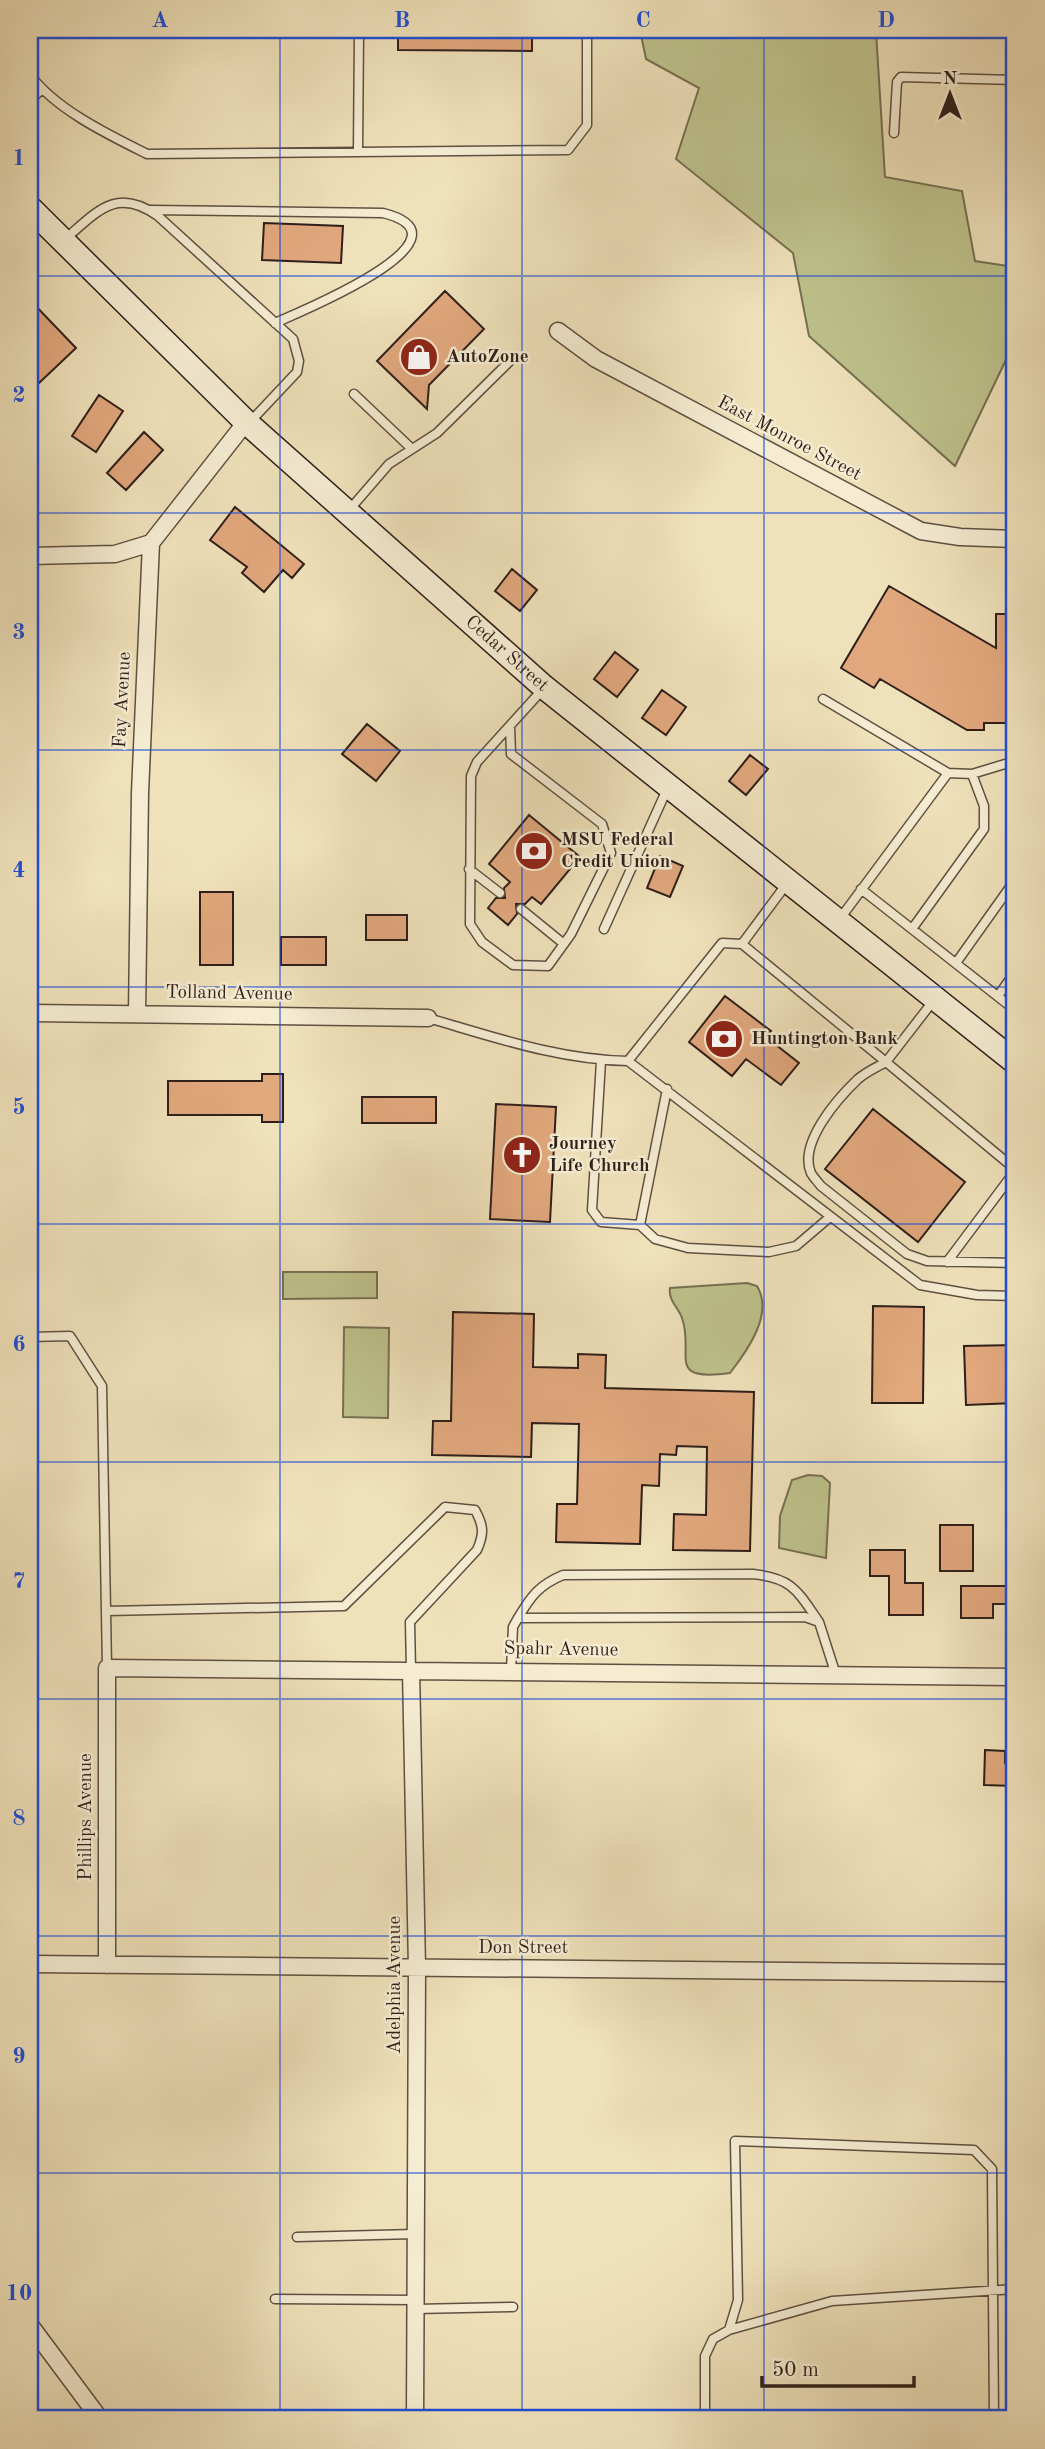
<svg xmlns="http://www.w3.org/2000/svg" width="1045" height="2449" viewBox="0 0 1045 2449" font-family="'Old Standard TT',serif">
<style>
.green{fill:#bec28c;stroke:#767053;stroke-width:2}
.building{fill:#e1a77d;stroke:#2f1f1a;stroke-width:2}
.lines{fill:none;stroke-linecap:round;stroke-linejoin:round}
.lane-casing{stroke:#5f5042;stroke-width:11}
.street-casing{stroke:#5f5042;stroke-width:19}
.secondary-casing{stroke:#2f1f1a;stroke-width:26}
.lane{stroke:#f5ecd2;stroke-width:8}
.street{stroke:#f5ecd2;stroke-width:16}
.secondary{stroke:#f5ecd2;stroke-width:23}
.grid{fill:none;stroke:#1d4ed8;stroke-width:2;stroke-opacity:0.55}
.labels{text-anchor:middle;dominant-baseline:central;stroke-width:5;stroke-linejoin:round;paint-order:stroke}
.poi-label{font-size:19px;font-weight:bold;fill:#2f1f1a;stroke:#f5ecd2;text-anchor:start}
.street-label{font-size:19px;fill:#2f1f1a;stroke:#f5ecd2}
.neatline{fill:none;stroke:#1d4ed8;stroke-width:2.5}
.grid-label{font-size:23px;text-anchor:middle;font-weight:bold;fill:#1d4ed8}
</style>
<rect width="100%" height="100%" fill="#efe1ba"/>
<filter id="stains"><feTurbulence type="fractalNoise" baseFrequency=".00286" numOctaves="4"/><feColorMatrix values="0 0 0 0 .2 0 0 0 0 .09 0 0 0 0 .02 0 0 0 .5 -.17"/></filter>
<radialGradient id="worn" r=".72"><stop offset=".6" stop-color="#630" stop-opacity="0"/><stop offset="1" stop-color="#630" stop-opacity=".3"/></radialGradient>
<path class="green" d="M640,30l236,1 9,146 77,14 13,70 40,6v74l-60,125 -146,-130 -16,-83 -117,-94 23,-71 -53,-29z
M283,1272h94v26l-94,1z
M747,1283l10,3c17,28 -10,65 -27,87 -66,9 -35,-18 -48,-55 -4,-11 -14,-18 -12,-30z
M344,1327l45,1 -1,90 -45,-1z
M808,1475l14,1 8,7 -4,75 -47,-10 1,-32 12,-36z"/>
<path class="building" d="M398,30h134v21l-134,-1z
M264,223l79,3 -2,37 -79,-3z
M445,291l39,38 -55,56 -2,24 -50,-48z
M30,300l46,48 -37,35 -9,-10z
M99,395l24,16 -27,41 -24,-16z
M144,432l19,18 -37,40 -19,-17z
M235,507l69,57 -12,14 -9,-8 -19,22 -22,-19 5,-6 -37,-27z
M512,569l25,21 -17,21 -25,-20z
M889,586l107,62v-34h19v109h-31v7h-17l-87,-51 -6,9 -33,-20z
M615,652l23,18 -21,27 -23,-18z
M662,690l24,17 -20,28 -24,-17z
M367,724l33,27 -24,30 -34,-27z
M750,755l18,14 -22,26 -17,-14z
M529,815l51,42 -39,47 -9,-7 -7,7h-9l1,10 -9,11 -20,-17 8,-10h9l-1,-10 6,-6 -21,-18z
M660,856l23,10 -13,31 -23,-9z
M200,892h33v73h-33z
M366,915h41v25h-41z
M281,937h45v28h-45z
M725,996l46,35 -5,6 33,26 -18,22 -35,-26 -14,17 -43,-34z
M262,1074h21v48h-21v-7h-94v-34h94z
M362,1097h74v26h-74z
M496,1104l60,3 -6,115 -60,-3z
M873,1109l92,73 -47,60 -93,-73z
M873,1306l51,1 -1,96h-51z
M453,1312l81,2 -1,53 45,1v-14l28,1 -1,33 149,4 -4,159 -77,-1 1,-36 32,1 1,-68 -30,-1 -1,9 -16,-1 -1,32 -17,-1 -2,59 -84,-2 1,-38h20l2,-80 -47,-1 -1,34 -99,-2 1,-34h18z
M1015,1345v58l-49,2 -2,-59z
M940,1525h33v46h-33z
M870,1550h35v33h18v32h-34v-39h-19z
M961,1586h54v18h-22v14h-32z
M985,1750l20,1v12l10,1v22l-31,-1z"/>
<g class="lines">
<defs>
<path id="lane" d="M30,75c27,35 77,59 117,79l421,-4 19,-25v-95
M30,100l11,-10
M894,133l3,-51 4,-5 114,3
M358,152l1,-122
M150,210l233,3c99,25 -86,100 -108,110
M64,240c33,-28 52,-54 94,-24l135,123 6,22 -2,11 -47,50
M354,394l58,55
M350,509l39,-45 48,-31 73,-72
M823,699l125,74 24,1 43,-13
M510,726l1,28 91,70 9,29 -40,81 -23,32 -35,-1 -31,-23 -12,-18 1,-148 6,-14 67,-74
M469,869l31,24
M861,889l154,121
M521,909l43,35
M839,920l109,-147
M604,929l64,-142
M912,929l72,-100v-23l-12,-32
M742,944l144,118c-9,5 -20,10 -28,17 -20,19 -60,64 -47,94 2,4 7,9 10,13l86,68 20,7 88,2
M956,963l59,-83
M998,996l17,-24
M934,1000l-48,62 129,107
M428,1018c66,19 131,42 200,43l94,-118 20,1 46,-62
M601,1061l-9,149 9,12 39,3 27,-136
M628,1061l292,224 57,10 38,1
M640,1225l15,14 33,9 81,4 27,-6 34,-29
M947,1262l68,-91
M30,1337l40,-1 32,50 5,282
M107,1611l237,-5 101,-99 30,3c9,16 9,24 2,40l-67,72 1,48
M518,1618c13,-22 21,-33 45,-43l190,-1c40,4 45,18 66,48
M511,1670l2,-43 5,-9 287,-1 14,5 17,53
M297,2237l118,-3
M275,2299l140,1
M415,2309l98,-2
M729,2330l103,-29 183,-12
M705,2419v-63l8,-17 16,-9 9,-30 -3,-159 239,9 18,19 2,250"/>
<path id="street" d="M558,331l38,28 325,172 39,6 55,2
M30,556l85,-2 36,-11
M30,1013l398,5
M137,1014l3,-221 11,-250 95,-121
M411,1670l6,298 -2,451
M30,1964l985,9
M107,1965v-297l908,9
M30,2325l70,94"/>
<g id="secondary">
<path id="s1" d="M30,208l216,214 298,265 471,375"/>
</g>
</defs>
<use href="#lane" class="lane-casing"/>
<use href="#street" class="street-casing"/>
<use href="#secondary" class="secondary-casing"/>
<use href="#lane" class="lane"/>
<use href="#street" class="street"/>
<use href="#secondary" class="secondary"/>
</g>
<path class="grid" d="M280,30v2389M522,30v2389M764,30v2389M30,276h985M30,513h985M30,750h985M30,987h985M30,1224h985M30,1462h985M30,1699h985M30,1936h985M30,2173h985"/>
<defs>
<symbol id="shop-disc" viewBox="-11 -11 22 22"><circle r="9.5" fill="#8f2418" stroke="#f5ecd2"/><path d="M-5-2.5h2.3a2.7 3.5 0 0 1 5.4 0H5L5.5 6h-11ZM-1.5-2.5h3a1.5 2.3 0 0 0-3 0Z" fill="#fff"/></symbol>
<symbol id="bank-disc" viewBox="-11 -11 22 22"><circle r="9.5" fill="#8f2418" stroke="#f5ecd2"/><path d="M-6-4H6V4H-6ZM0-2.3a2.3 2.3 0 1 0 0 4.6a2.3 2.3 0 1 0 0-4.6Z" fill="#fff"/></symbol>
<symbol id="church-disc" viewBox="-11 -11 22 22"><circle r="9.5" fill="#8f2418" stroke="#f5ecd2"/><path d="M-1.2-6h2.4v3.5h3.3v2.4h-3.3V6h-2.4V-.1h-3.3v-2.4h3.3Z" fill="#fff"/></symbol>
</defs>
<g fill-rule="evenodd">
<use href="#shop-disc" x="397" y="335" width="44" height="44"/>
<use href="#bank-disc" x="512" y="829" width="44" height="44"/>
<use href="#bank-disc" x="702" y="1017" width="44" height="44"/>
<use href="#church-disc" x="500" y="1133" width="44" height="44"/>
</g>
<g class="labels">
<g class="poi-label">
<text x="446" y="357">AutoZone</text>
<text x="561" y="840">MSU Federal<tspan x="561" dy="22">Credit Union</tspan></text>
<text x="751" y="1039">Huntington Bank</text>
<text x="549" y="1144">Journey<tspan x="549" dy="22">Life Church</tspan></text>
</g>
<g class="street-label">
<text transform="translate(789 439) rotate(28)">East Monroe Street</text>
<text stroke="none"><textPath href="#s1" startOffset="653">Cedar Street</textPath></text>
<text transform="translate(123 700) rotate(-87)">Fay Avenue</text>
<text transform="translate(229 994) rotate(1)">Tolland Avenue</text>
<text transform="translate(561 1650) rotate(1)">Spahr Avenue</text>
<text transform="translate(86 1817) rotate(-90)">Phillips Avenue</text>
<text x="523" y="1948">Don Street</text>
<text transform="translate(395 1985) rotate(-90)">Adelphia Avenue</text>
</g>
</g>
<rect width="1045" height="2449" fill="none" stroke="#efe1ba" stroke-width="77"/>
<g transform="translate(950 94)" stroke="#f5ecd2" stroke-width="5" paint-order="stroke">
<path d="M0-5L12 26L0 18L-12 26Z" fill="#2f1f1a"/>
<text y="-10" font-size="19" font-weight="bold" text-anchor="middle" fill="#2f1f1a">N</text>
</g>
<path d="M762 2376v10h152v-10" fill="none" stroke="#2f1f1a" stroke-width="3.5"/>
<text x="772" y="2376" font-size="21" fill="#2f1f1a" stroke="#f5ecd2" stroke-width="5" paint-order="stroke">50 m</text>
<rect x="38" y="38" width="968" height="2372" class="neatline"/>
<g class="grid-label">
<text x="160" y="27">A</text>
<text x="402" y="27">B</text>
<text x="643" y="27">C</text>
<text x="886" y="27">D</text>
<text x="19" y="165">1</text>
<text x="19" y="402">2</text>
<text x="19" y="639">3</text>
<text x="19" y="877">4</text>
<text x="19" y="1114">5</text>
<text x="19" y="1351">6</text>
<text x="19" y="1588">7</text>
<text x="19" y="1825">8</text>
<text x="19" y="2063">9</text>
<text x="19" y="2300">10</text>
</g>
<rect width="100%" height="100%" filter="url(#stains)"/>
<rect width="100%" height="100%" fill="url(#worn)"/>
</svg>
